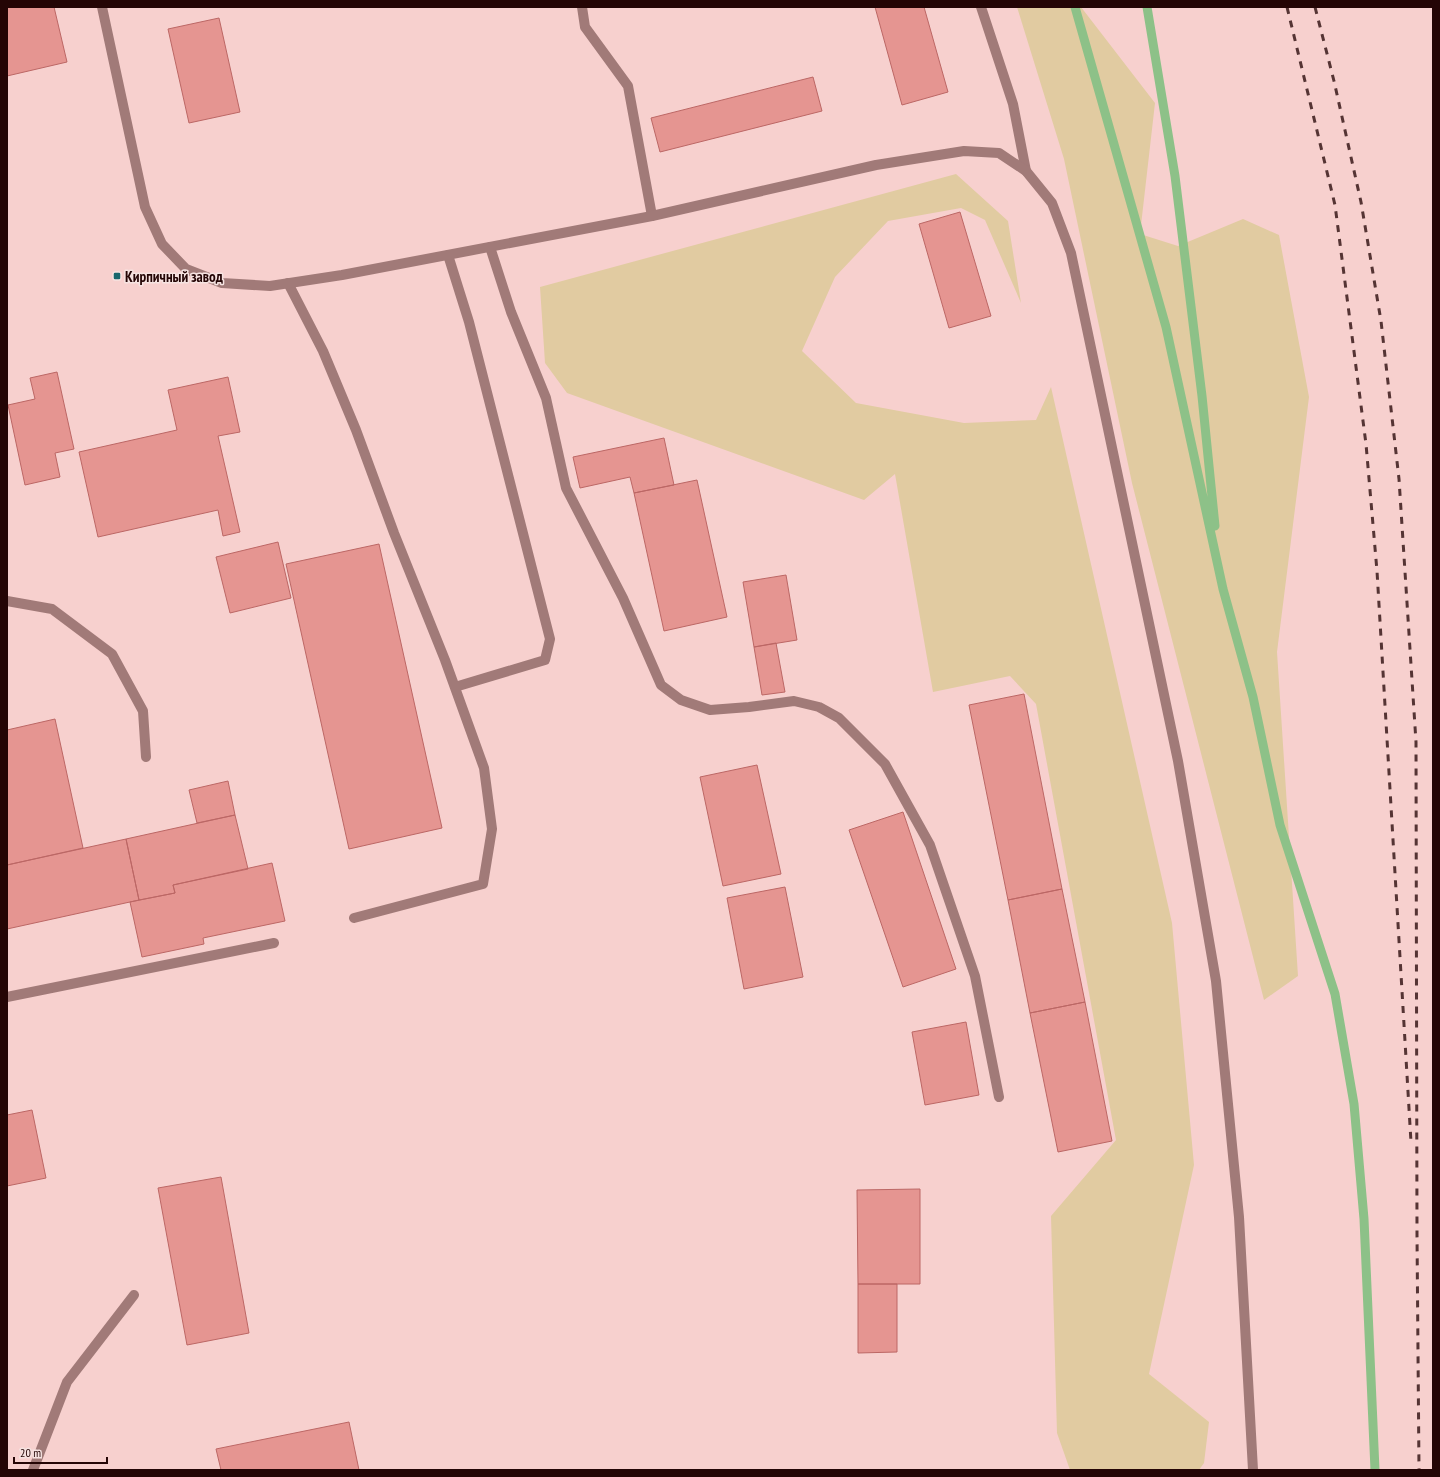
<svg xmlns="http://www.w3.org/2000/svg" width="1440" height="1477" viewBox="0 0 1440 1477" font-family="'PT Sans Narrow',sans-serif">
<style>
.green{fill:#e1cba1}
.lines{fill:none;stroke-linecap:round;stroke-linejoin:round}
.stream{stroke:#8dc188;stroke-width:9}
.building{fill:#e59591;stroke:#bc6765}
.service{stroke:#a17a78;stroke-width:10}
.minor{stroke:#a17a78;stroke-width:10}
.tertiary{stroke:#a17a78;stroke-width:10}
.rail{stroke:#553434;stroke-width:3;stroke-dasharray:7 7;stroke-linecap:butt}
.poi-dot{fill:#1a676d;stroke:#f6e3e1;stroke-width:1.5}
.labels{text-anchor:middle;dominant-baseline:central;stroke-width:3;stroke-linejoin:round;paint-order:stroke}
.poi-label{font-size:15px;font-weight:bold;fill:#240505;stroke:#f6e3e1;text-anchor:start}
</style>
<rect width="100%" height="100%" fill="#f7d0ce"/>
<path class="green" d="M1017,7h64l74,96 -15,131 38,12 65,-27 36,16 30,162 -32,255 21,324 -34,24 -132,-517 -68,-324z
M956,174l52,47 13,82 -36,-83 -24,-12 -73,13 -53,56 -33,74 54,52 108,20 72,-3 15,-33 121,536 22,242 -45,209 60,48 -5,41 -5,7h-129l-13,-37 -6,-217 65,-76 -80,-436 -26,-28 -77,16 -38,-218 -31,26 -297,-107 -22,-30 -5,-76z"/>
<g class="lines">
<path class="stream" d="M1075,7l91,320 57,262 30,108 27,128 55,169 19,110 10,115 11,251
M1147,7l28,169 27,220 13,130"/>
</g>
<path class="building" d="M7,7h47l13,55 -60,14z
M875,7h49l24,85 -46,13z
M219,18l21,94 -51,11 -21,-94z
M813,77l9,34 -162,41 -9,-34z
M960,212l31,104 -42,12 -30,-104z
M57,372l17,77 -19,4 5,24 -35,8 -17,-80 27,-6 -5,-21z
M228,377l12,55 -22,4 22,96 -17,4 -5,-26 -120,27 -19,-85 98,-22 -9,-40z
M664,438l10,47 -40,8 -4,-16 -50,11 -7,-31z
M697,480l30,137 -63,14 -30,-138z
M278,542l13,56 -61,15 -14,-56z
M379,544l63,284 -93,21 -63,-285z
M786,575l11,65 -43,7 -11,-65z
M776,643l9,49 -23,3 -8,-48z
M1024,694l38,195 -54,11 -39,-195z
M55,719l28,129 -76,17v-135z
M757,765l24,109 -58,12 -23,-109z
M228,781l7,34 -38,8 -8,-33z
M903,812l53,157 -53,18 -54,-157z
M235,815l13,54 -75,16 2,8 -36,7 -13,-61z
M126,839l13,61 -132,29v-64z
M272,863l13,58 -82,17 1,6 -62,13 -12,-55 45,-9 -2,-8z
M785,887l18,90 -59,12 -17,-91z
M1062,889l23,113 -55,11 -22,-113z
M1085,1002l27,139 -54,11 -28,-139z
M966,1022l13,73 -54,10 -13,-73z
M32,1110l14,68 -39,8v-71z
M221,1177l28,156 -62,12 -29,-157z
M920,1189v95h-62l-1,-94z
M858,1284h39v68l-39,1z
M349,1422l10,48h-138l-5,-21z"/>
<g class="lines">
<path class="service" d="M490,247l21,65 35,86 20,90 57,110 38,87 20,15 29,10 39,-3 45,-6 25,6 20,11 46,46 45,81 45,131 24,121
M448,255l21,67 81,317 -5,21 -90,27
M288,283l35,68 33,79 38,103 51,127 39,108 8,61 -9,55 -129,34
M7,601l45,8 60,45 31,57 3,46
M7,997l267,-54
M33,1470l34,-88 67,-87"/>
<path class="minor" d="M582,7l3,20 43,59 24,130
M981,7l32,97 13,67"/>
<path class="tertiary" d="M102,7l43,200 17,37 24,25 36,14 48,3 72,-11 310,-59 224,-51 88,-14 35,2 27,18 26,32 19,50 107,508 38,220 23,236 14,253"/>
<path class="rail" d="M1287,7l48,198 31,239 11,127 34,571
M1315,7l19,74 27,121 20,119 18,158 17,263 1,492 2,236"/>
</g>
<rect class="poi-dot" x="113" y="272" width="8" height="8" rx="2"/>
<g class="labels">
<g class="poi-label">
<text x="125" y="276">Кирпичный завод</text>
</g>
</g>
<rect width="1440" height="1477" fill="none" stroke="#240505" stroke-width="16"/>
<path d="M14 1457v6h93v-6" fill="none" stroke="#240505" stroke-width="2"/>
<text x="20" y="1457" font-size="12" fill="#240505" stroke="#f6e3e1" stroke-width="3" paint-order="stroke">20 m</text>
</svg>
